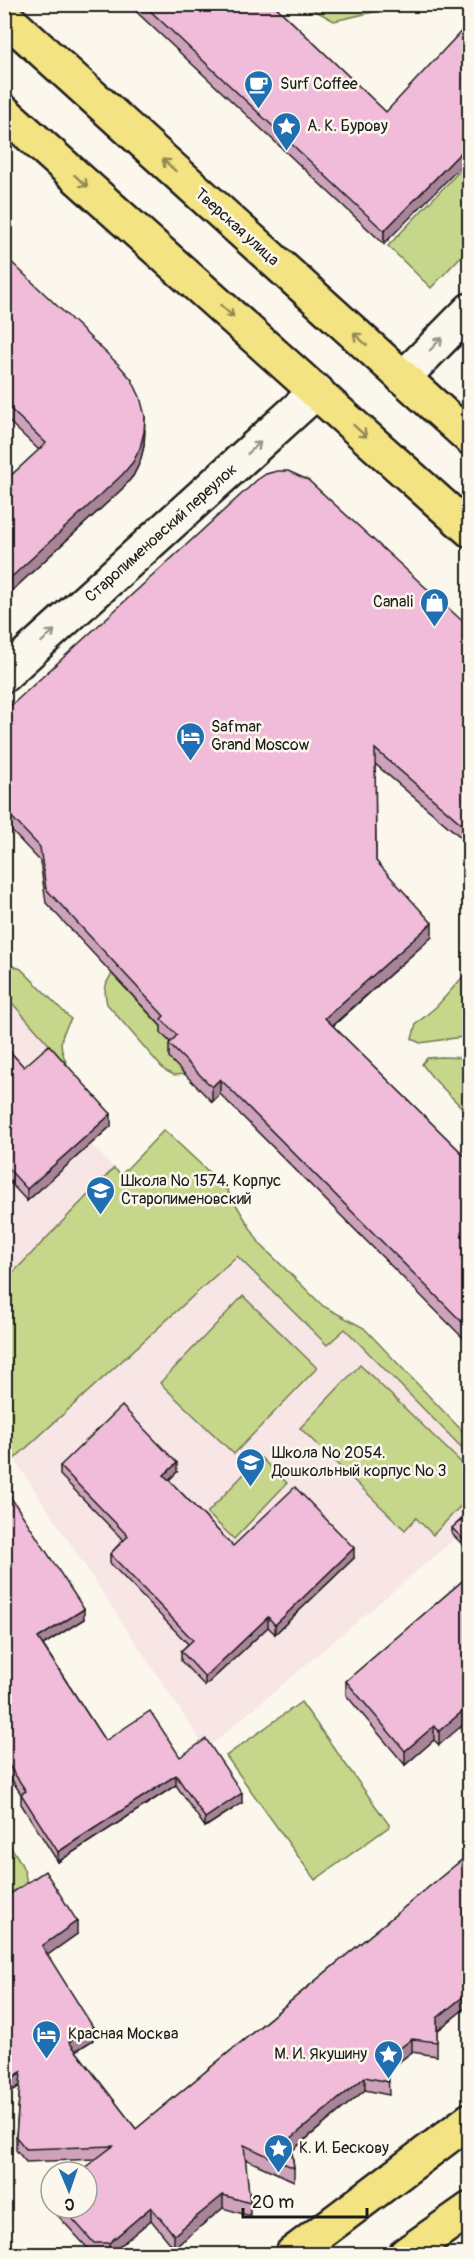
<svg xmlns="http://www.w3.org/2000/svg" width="474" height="2259" viewBox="0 0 474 2259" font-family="Pangolin,sans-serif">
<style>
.built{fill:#f8e5e6}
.green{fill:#c6d78b;stroke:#717a54;stroke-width:1.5}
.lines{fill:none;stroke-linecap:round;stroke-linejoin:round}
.minor-casing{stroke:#1c1c1c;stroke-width:38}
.major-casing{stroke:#1c1c1c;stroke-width:38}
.minor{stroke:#fbf7ec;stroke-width:33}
.major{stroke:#f4e382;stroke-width:33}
.wall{fill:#cea2bb;stroke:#1c1c1c;stroke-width:1.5}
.shaded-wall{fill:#a88498;stroke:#1c1c1c;stroke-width:1.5}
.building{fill:#f0bcd9;stroke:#1c1c1c;stroke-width:1.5}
.oneway{stroke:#938954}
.oneway2{stroke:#97948e}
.labels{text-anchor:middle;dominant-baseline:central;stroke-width:5;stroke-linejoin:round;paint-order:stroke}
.poi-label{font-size:16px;fill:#1c1c1c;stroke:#fbf7ec;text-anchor:start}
.street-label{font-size:16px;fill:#1c1c1c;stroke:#fbf7ec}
</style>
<rect width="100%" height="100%" fill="#fbf7ec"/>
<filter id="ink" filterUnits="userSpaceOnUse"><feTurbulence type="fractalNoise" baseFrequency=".0167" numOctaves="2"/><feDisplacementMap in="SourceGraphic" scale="12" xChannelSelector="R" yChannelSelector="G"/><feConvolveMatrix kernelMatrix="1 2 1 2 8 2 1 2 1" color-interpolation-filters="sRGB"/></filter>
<g filter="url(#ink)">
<path class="built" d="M4,995l91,101 -6,5 22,25 -20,18 29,31 17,-16 190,186 18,-17 124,127v62l-16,17 3,4 -250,211 -201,-304z"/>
<path class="green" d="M305,5h79l-6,6 -44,10z
M469,161v87l-38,40 -43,-42z
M13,966l8,3 50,50c-12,19 -13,27 -3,47l-63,-71v-28z
M469,970v66l-49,7 -8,-4 4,-15 21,-18z
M112,974l52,56 13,19 8,25 -11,1 -10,-5 -57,-66c-3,-12 -3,-20 5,-30z
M442,1057l27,1v57l-37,-38 -10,-13 5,-6z
M164,1130l62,58 34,56 63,62 41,22 105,110v17l-124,-126 -18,16 -90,-89 -223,203 -9,-14v-164l109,-113 7,7z
M243,1296l74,72 -83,86 -74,-71z
M360,1365l109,105v27l-36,38 -17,-17 -11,12 -105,-102z
M260,1457l27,26 -53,56 -27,-26z
M301,1702l89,124 -75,54 -89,-124z
M4,1837c8,12 29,38 20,52 -4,8 -13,15 -20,22z"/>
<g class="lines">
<defs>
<path id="minor" d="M403,378l67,-68
M4,675l313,-284"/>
<path id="major" d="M4,16l466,422
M4,112l466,418
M292,2254l178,-134
M406,2254l64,-45"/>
</defs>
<use href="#minor" class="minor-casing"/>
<use href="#major" class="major-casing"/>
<use href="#minor" class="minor"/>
<use href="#major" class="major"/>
</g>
<path class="wall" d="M128,4h145l113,108 -2,132z
M4,255l141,175 -1,16 -4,16 -7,14 -11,13 -118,109v-116l35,-32 -35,-33z
M470,628v217l-95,-81 1,97 56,76 -99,89 137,135v184l-250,-251 -8,8 -43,-44v-14l1,-2 -9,-9v-7l-115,-123 -6,-42 -36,-38v-111z
M4,1045l20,22 87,59 -84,75 -23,-25z
M60,1466l117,6 -8,8 64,66 121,12 -79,76 -7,-7 -63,59 -24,-25v-10l7,-7 -78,-81v-9l13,-14 -63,-65z
M4,1487l80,132 -41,26 62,96 75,16 62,46 -37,24 -29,-42 -118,77 -37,-58v-10l-17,-26z
M470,1512v40l-18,-18v-6z
M467,1577l-28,168 -5,-5 -29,25 -59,-70v-14z
M470,1853v151l-33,27v25l-25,-4 -24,18 1,25 -24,-5 -73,61 2,17v13l-49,-22 5,44v13l-27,-8 -49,40 -23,-28 -41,34h-17l-42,-46v-13v13h36l8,-49 -69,3 -10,-12v-13l4,-51 -16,10v-198l73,36 -30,21 46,85 -17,11 60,78z"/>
<path class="shaded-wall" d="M470,143v14l-86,87v-13z
M145,416l-1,30 -4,16 -7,14 -11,13 -118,109v-14z
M432,923v14l-107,95v-14z
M220,1079v15l-8,8v-15z
M111,1114v12l-84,75v-12z
M177,1463v9l-13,12v-9z
M354,1548v10l-79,76v-9z
M84,1609v10l-46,29v-10z
M268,1617v10l-63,59v-9z
M470,1705v14l-31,26v-14z
M434,1726v14l-29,25v-14z
M176,1775v10l-118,77v-10z
M242,1793v10l-37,24v-9z
M77,1921v13l-35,25v-13z
M470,1991v13l-33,27v-13z
M93,2027v13l-24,15v-13z
M412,2039v13l-25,19v-13z
M21,2072v13l-17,11v-13z
M365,2077v13l-75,62v-13z
M223,2195v13l-49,40v-13z
M151,2207v13l-41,34h-1v-11z"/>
<path class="building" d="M143,4h130l113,108 84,-90v121l-86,88z
M4,255l115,110 13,15 8,17 5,19 -1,16 -4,16 -7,14 -11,13 -118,109v-102l42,-39 -42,-40z
M277,471h11l20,9 162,148v203l-95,-82 1,112 56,62 -107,95 145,143v169l-250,-251 -8,8 -43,-43 8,-9 -16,-16 3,-3 -118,-127 -6,-42 -36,-38v-97l253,-232 9,-6z
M4,1045l20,22 25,-22 62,69 -84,75 -23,-25z
M122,1406l55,57 -13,12 69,71 62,-59 59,61 -79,77 -7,-8 -63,60 -24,-26 12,-11 -83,-86 18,-18 -68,-70z
M4,1487l80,122 -46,29 67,103 45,-30 30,46 26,-18 36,54 -37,25 -29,-43 -118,77 -37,-58 5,-3 -22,-33z
M470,1512v34l-18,-18z
M467,1577l3,3v125l-31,26 -5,-5 -29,25 -59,-70z
M470,1853v138l-33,27v24l-25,-3 -25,19 2,24 -24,-5 -75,62 4,29 -50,-23 6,58 -27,-8 -49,40 -23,-28 -42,36h-15l-31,-35h24v-36h-8l34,-26 -87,3 -10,-12 5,-65 -17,11v-185l41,-27 32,50 -35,25 51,81 -24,15 67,87z"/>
<defs><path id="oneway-shaft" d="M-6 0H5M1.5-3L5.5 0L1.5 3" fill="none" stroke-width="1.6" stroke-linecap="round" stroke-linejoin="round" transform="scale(1.5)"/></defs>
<g class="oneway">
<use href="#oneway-shaft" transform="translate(169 165) rotate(-138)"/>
<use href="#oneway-shaft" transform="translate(81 181) rotate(42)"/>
<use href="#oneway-shaft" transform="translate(227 311) rotate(42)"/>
<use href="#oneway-shaft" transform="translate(360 339) rotate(-138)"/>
<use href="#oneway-shaft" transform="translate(360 431) rotate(42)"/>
</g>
<g class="oneway2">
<use href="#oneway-shaft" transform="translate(436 344) rotate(-46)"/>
<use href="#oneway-shaft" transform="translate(254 448) rotate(-42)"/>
<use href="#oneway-shaft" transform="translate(48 636) rotate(-42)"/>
</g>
</g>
<defs>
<symbol id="cafe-pin" viewBox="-11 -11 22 30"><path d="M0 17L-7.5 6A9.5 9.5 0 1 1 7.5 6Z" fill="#1f6fb2" stroke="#fbf7ec"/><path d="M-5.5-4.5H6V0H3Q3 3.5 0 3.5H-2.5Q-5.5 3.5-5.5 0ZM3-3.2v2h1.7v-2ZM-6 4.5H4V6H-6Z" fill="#fff"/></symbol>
<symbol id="sight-pin" viewBox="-11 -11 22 30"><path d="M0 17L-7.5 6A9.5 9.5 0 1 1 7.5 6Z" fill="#1f6fb2" stroke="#fbf7ec"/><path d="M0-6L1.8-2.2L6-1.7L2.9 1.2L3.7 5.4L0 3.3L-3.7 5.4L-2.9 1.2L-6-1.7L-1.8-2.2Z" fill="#fff"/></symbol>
<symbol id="shop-pin" viewBox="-11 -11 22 30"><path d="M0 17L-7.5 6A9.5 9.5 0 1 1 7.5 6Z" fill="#1f6fb2" stroke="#fbf7ec"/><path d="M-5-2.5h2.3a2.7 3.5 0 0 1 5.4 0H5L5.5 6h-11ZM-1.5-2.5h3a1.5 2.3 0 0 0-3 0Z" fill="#fff"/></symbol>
<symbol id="hotel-pin" viewBox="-11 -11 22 30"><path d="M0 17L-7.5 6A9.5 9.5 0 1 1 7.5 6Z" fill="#1f6fb2" stroke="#fbf7ec"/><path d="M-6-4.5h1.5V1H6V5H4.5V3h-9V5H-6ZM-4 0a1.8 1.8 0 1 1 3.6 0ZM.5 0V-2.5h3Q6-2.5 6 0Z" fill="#fff"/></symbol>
<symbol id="school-pin" viewBox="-11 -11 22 30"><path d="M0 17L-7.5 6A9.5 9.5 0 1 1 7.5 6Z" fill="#1f6fb2" stroke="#fbf7ec"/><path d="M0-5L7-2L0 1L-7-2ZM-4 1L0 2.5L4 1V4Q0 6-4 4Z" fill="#fff"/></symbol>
</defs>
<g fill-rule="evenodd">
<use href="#cafe-pin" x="242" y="68" width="33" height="45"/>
<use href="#sight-pin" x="270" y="110" width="33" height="45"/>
<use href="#shop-pin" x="418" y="586" width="33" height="45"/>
<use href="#hotel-pin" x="174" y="720" width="33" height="45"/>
<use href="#school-pin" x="84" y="1174" width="33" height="45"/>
<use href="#school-pin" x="234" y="1446" width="33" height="45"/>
<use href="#hotel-pin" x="30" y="2018" width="33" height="45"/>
<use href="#sight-pin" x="372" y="2038" width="33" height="45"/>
<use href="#sight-pin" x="262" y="2132" width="33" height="45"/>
</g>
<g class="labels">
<g class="poi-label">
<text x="280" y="84">Surf Coffee</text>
<text x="307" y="126">А. К. Бурову</text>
<text x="413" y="602" text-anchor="end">Canali</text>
<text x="211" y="727">Safmar<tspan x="211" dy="18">Grand Moscow</tspan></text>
<text x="121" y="1181">Школа № 1574. Корпус<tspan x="121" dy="18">Старопименовский</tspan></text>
<text x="272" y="1453">Школа № 2054.<tspan x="272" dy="18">Дошкольный корпус № 3</tspan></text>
<text x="68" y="2034">Красная Москва</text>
<text x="367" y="2054" text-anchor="end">М. И. Якушину</text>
<text x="299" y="2148">К. И. Бескову</text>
</g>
<g class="street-label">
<text transform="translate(237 227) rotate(42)">Тверская улица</text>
<text transform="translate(161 533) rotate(-42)">Старопименовский переулок</text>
</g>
</g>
<rect width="474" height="2259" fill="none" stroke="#fbf7ec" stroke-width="24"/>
<rect x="12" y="12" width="450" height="2235" fill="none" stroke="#1c1c1c" stroke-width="2" filter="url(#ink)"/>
<g transform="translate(69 2190) rotate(178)"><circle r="28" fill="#fbf7ec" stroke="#a29f99" stroke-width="1.5"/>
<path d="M0-4.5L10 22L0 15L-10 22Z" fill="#1f6fb2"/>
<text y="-9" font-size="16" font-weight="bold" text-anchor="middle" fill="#1c1c1c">С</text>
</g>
<path d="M243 2208v9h124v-9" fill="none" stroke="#1c1c1c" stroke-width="3"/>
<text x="252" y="2208" font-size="18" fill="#1c1c1c" stroke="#fbf7ec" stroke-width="4.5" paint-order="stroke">20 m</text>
</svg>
